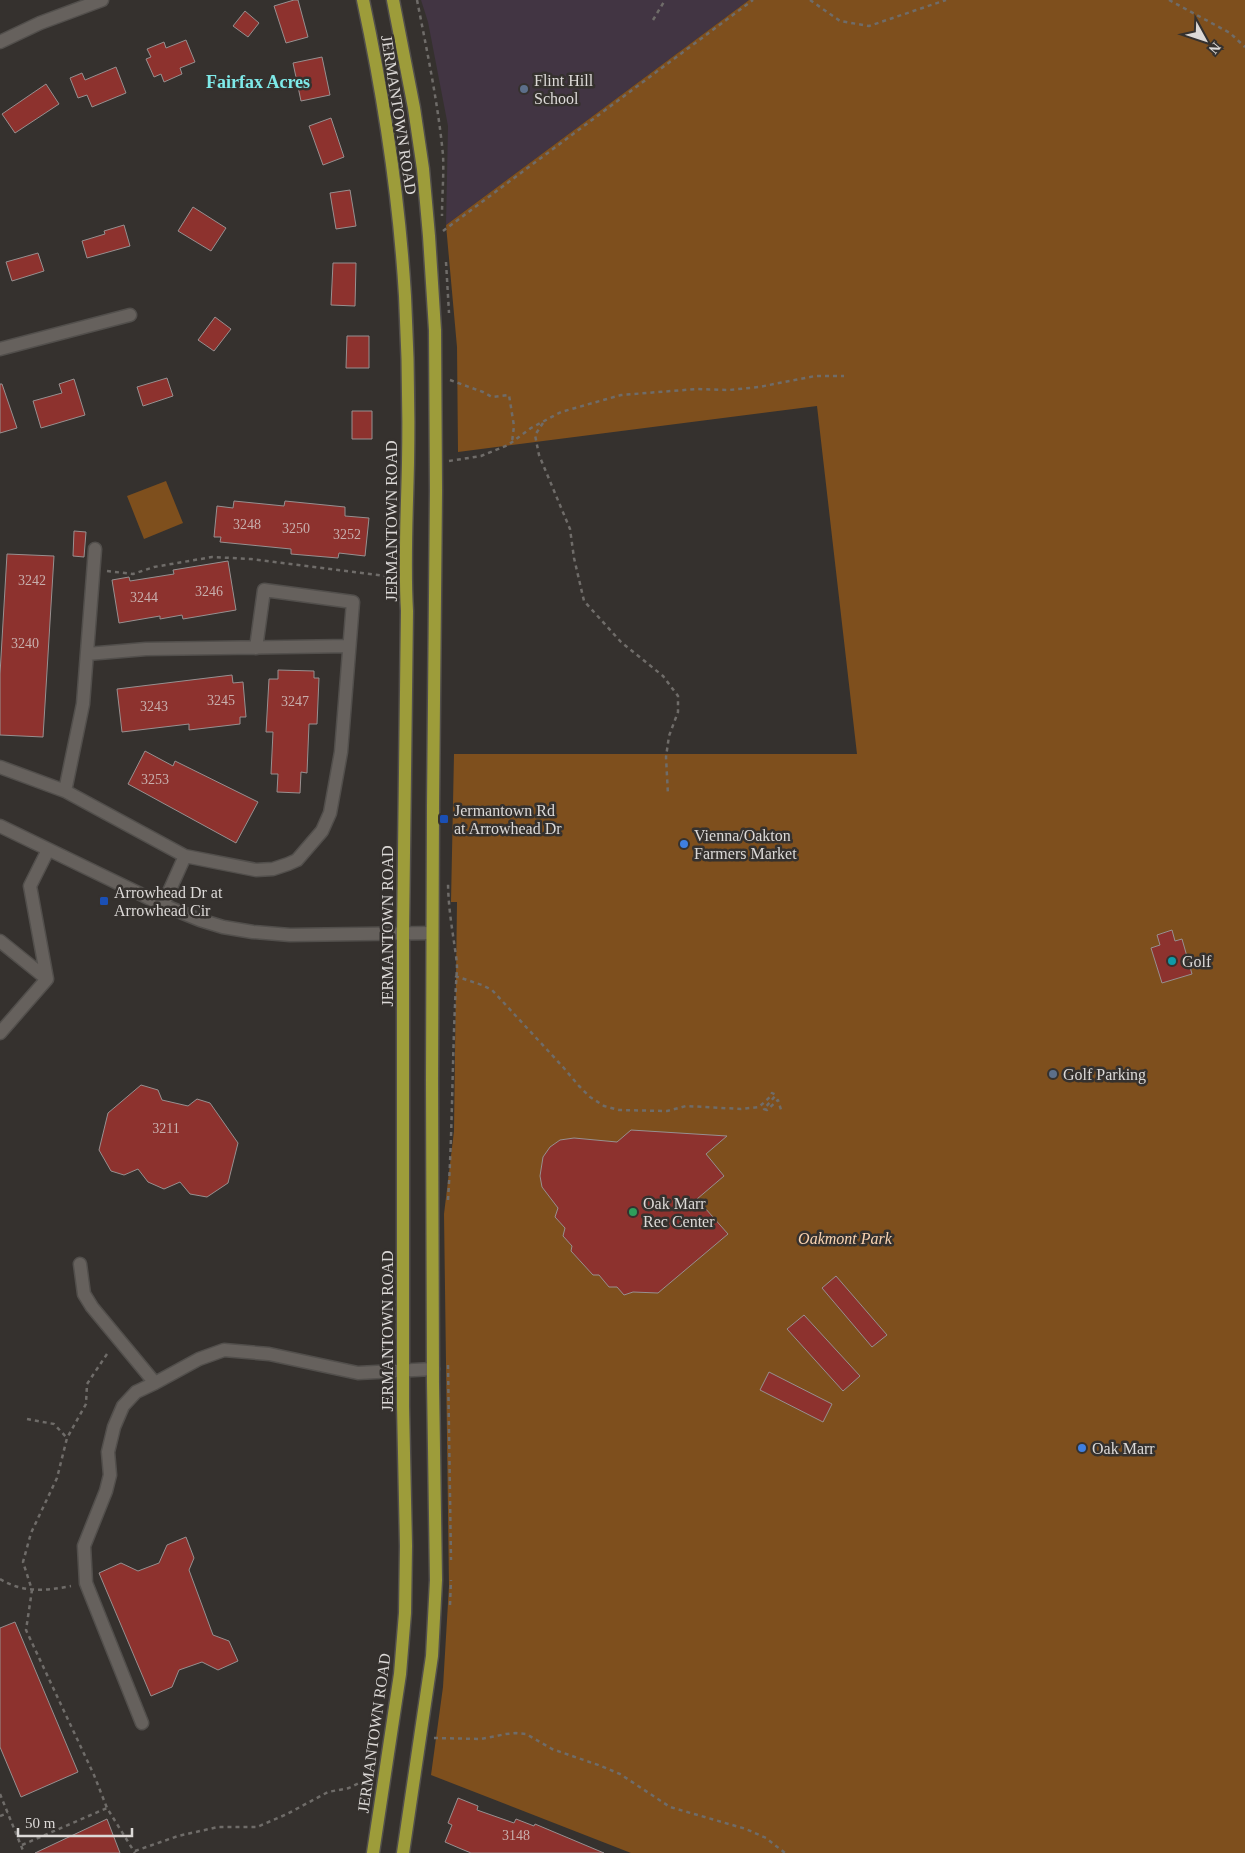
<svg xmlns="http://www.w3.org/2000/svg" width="1245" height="1853" viewBox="0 0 1245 1853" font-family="'Times New Roman',serif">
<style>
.education{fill:#423543}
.green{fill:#7e4f1d}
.building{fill:#8d322e;stroke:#979090}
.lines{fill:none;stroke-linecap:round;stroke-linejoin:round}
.minor-casing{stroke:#524f4c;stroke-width:15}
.major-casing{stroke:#524f4c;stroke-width:15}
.path{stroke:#6f6c69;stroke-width:2.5;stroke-dasharray:4 4;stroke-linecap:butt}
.minor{stroke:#66615d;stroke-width:12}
.major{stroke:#9d9c3a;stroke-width:12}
.service-dot{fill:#5c6f8a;stroke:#35312e;stroke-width:2}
.transit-dot{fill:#1a4fb4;stroke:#35312e;stroke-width:2}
.shop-dot{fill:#3f7fe0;stroke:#35312e;stroke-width:2}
.culture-dot{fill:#0f9aa8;stroke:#35312e;stroke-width:2}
.leisure-dot{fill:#2e9e5b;stroke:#35312e;stroke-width:2}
.labels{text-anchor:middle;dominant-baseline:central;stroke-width:5;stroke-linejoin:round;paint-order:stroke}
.number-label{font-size:14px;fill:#c8afad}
.poi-label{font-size:16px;fill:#dcd9d7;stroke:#35312e;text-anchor:start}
.street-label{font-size:16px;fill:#dcd9d7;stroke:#35312e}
.park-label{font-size:16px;font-style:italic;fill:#fad4b2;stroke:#35312e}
.neighbourhood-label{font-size:18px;font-weight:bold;fill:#7eeae9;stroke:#35312e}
</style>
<rect width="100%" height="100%" fill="#35312e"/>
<path class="education" d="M421,0h328l-303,225 2,-99 -20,-104z"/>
<path class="green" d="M749,0h496v1853h-614l-200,-78 12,-88 6,-101 -5,-372 10,-83 3,-229h-6l3,-148h403l-40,-348 -359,46 -1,-105 -11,-122z
M166,481l17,42 -39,16 -17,-43z"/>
<path class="building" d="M294,0h4l10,37 -22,6 -12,-37z
M245,11l14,12 -11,14 -15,-11z
M186,40l9,22 -15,6 2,6 -18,8 -3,-8 -7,3 -8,-18 5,-2 -4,-8 17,-7 2,6z
M322,57l8,38 -29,6 -8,-38z
M116,67l10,26 -34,14 -5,-12 -9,3 -8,-20 12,-5 3,7z
M46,84l13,20 -44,29 -13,-19z
M331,118l13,39 -21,8 -14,-39z
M350,190l6,36 -20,3 -6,-36z
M193,207l33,21 -15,23 -33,-20z
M124,225l6,21 -43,12 -5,-17 23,-7 -1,-3z
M38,253l6,18 -32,10 -6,-19z
M333,263h23l-1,43 -24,-1z
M215,317l16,12 -17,22 -16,-11z
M347,336h22v32h-23z
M167,378l6,18 -30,10 -6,-19z
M74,379l11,36 -44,13 -8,-27 29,-8 -3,-9z
M0,384h2l15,44 -17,5z
M352,411h20v28h-20z
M234,501l50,5 1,-5 60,6v9l24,2 -4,38 -26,-3 -1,5 -47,-4v-5l-71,-7 1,-5h-7l3,-31 16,2z
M74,531l12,1 -2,25 -11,-1z
M7,554l47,2 -11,181 -43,-2v-61z
M228,561l8,49 -53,9 -1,-4 -22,4v-3l-41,7 -7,-43 17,-3 1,4 44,-7 -1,-4z
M278,670l36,1v7h5l-2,46h-8l-2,49 -6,-1 -1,21 -23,-1 1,-18h-7l2,-42h-7l3,-53h9z
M232,675l1,8 10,-1 3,35h-6v7l-51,6v-6l-67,8 -5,-43z
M145,751l28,15 2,-5 83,41 -22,41 -108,-59z
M1172,930l3,11 7,-2 10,35 -30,9 -11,-35 9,-3 -3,-10z
M141,1085l17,5 4,10 26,6 9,-7 13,4 28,40 -10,40 -21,14 -17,-3 -10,-12 -16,7 -16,-7 -10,-13 -14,6 -13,-4 -12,-21 9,-37z
M631,1130l96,6 -21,18 18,22 -27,23 31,35 -70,59 -25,-1 -9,3 -7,-8h-8l-10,-12h-6l-22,-24 1,-5 -9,-10 2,-8 -10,-11 3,-9 -16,-21 -2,-11 3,-19 7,-10 10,-7 14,-2 43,4z
M836,1276l51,59 -15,12 -50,-59z
M804,1315l56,61 -17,15 -56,-62z
M769,1372l63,32 -9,18 -63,-32z
M186,1537l8,21 -5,12 24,65 16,6 9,20 -20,9 -16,-8 -23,8 -7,17 -21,9 -52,-123 22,-10 17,8 21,-8 8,-18z
M15,1622l63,150 -57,25 -21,-50v-119z
M458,1798l20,8 -1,4 37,13 2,-4 18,7 1,-2 69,29h-133l-12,-5 -14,-6 7,-17 -4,-2z
M107,1819l13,34h-85z"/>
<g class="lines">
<defs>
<path id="minor" d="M0,42l40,-19 62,-23
M0,349l130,-34
M87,654l59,-5 203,-3
M0,767l65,24 120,65 71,14 17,-1 15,-5 9,-4 25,-29 8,-18 11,-61 12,-150 -89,-12 -8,58
M65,791l18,-87 12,-155
M0,826l163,79 37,15 23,7 30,5 37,3 142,-2
M163,905l22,-49
M0,941l47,38
M47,979l-17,-93 18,-36
M0,1033l47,-54
M80,1264l4,30 8,13 63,76 44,-24 25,-9 45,4 89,19 75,-4
M142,1723l-56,-140 -2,-37 22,-55 4,-16 -2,-23 6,-25 9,-21 13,-14 19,-9"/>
<path id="major" d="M363,0c21,98 36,196 42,296 3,56 4,112 3,167 -1,50 -4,99 -1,148l-4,322v473l3,140 -1,67 -5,61 -27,179
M393,0l21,108 9,61 6,67 6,94 1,161 -3,316 -1,273 1,303 3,197 -4,76 -29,197"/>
</defs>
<use href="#minor" class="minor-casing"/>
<use href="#major" class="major-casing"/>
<path class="path" d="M417,0c10,51 21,103 26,155 1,20 -1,41 -1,61
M810,0l30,21 29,5 77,-26
M1169,0l61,33 15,14
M653,20l12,-20
M443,231l310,-231
M446,262l3,51
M450,380l33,12 9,5 17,-2 5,31 -2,16
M543,423l-8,12 4,20 31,74 4,29 10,43 37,41 42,34 15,20v16l-9,24 -3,21 2,38
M449,461l32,-5 27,-11 23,-17 30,-16 60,-17 76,-6 32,1 30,-3 56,-11h29
M107,571l26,3 21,-7 58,-10 39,2 143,18
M455,976l27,9 10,5 71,77 16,19 11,11 14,9 15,4 48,1 19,-5 55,3 18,-2 12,-11 1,-3 4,2 -12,14 3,1 11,-10 4,13
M448,1200c5,-77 4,-155 9,-232 0,-8 -2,-18 -3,-26 -3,-20 -6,-40 -6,-61
M107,1354l-20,30 -1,20 -19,34 -10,40 -26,55 -8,29 9,28 -6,40 68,145 13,33 28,45
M448,1365l3,195
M27,1419l27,5 13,14
M0,1579c23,14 45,12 71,7
M450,1605l1,-25
M434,1738l47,1 25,-5 10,-1 10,1 26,15 49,17 19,8 50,33 76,22 20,9 19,15
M0,1794l24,59
M0,1816l8,-3
M22,1845l85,-37
M135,1851l43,-15 40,-9h39l30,-13 41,-22 21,-4 22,-11"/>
<use href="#minor" class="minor"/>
<use href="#major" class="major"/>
</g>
<g class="service-dot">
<circle cx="524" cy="89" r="5"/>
<circle cx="1053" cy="1074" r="5"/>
</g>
<g class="transit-dot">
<rect x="439" y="814" width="10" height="10" rx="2.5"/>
<rect x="99" y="896" width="10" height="10" rx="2.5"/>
</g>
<g class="shop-dot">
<circle cx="684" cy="844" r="5"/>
<circle cx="1082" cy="1448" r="5"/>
</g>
<circle class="culture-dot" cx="1172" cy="961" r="5"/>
<circle class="leisure-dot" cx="633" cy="1212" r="5"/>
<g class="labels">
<g class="number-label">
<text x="247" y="524">3248</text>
<text x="296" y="528">3250</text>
<text x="347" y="534">3252</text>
<text x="32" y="580">3242</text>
<text x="209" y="591">3246</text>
<text x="144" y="597">3244</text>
<text x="25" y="643">3240</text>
<text x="221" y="700">3245</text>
<text x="295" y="701">3247</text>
<text x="154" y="706">3243</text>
<text x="155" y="779">3253</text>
<text x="166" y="1128">3211</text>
<text x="516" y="1835">3148</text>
</g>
<g class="poi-label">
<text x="534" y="80">Flint Hill<tspan x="534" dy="18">School</tspan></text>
<text x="454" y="810">Jermantown Rd<tspan x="454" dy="18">at Arrowhead Dr</tspan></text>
<text x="694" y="835">Vienna/Oakton<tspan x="694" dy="18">Farmers Market</tspan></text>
<text x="114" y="892">Arrowhead Dr at<tspan x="114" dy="18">Arrowhead Cir</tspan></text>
<text x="1182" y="961">Golf</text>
<text x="1063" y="1074">Golf Parking</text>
<text x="643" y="1203">Oak Marr<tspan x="643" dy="18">Rec Center</tspan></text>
<text x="1092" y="1448">Oak Marr</text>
</g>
<g class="street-label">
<text transform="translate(399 115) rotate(81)">JERMANTOWN ROAD</text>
<text transform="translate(391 521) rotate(-90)">JERMANTOWN ROAD</text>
<text transform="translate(387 926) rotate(-90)">JERMANTOWN ROAD</text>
<text transform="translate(387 1331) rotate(-90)">JERMANTOWN ROAD</text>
<text transform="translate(374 1733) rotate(-82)">JERMANTOWN ROAD</text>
</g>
<g class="park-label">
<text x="845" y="1238">Oakmont Park</text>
</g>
<g class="neighbourhood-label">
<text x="258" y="82">Fairfax Acres</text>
</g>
</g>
<g transform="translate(1205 40) rotate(130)" stroke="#35312e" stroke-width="4" paint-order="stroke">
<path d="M0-4L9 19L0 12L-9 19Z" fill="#dcd9d7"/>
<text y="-8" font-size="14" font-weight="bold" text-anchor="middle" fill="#dcd9d7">N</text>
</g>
<path d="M18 1828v8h114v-8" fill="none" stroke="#dcd9d7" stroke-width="2.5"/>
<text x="25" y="1828" font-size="15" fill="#dcd9d7" stroke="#35312e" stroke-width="4" paint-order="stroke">50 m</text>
</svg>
